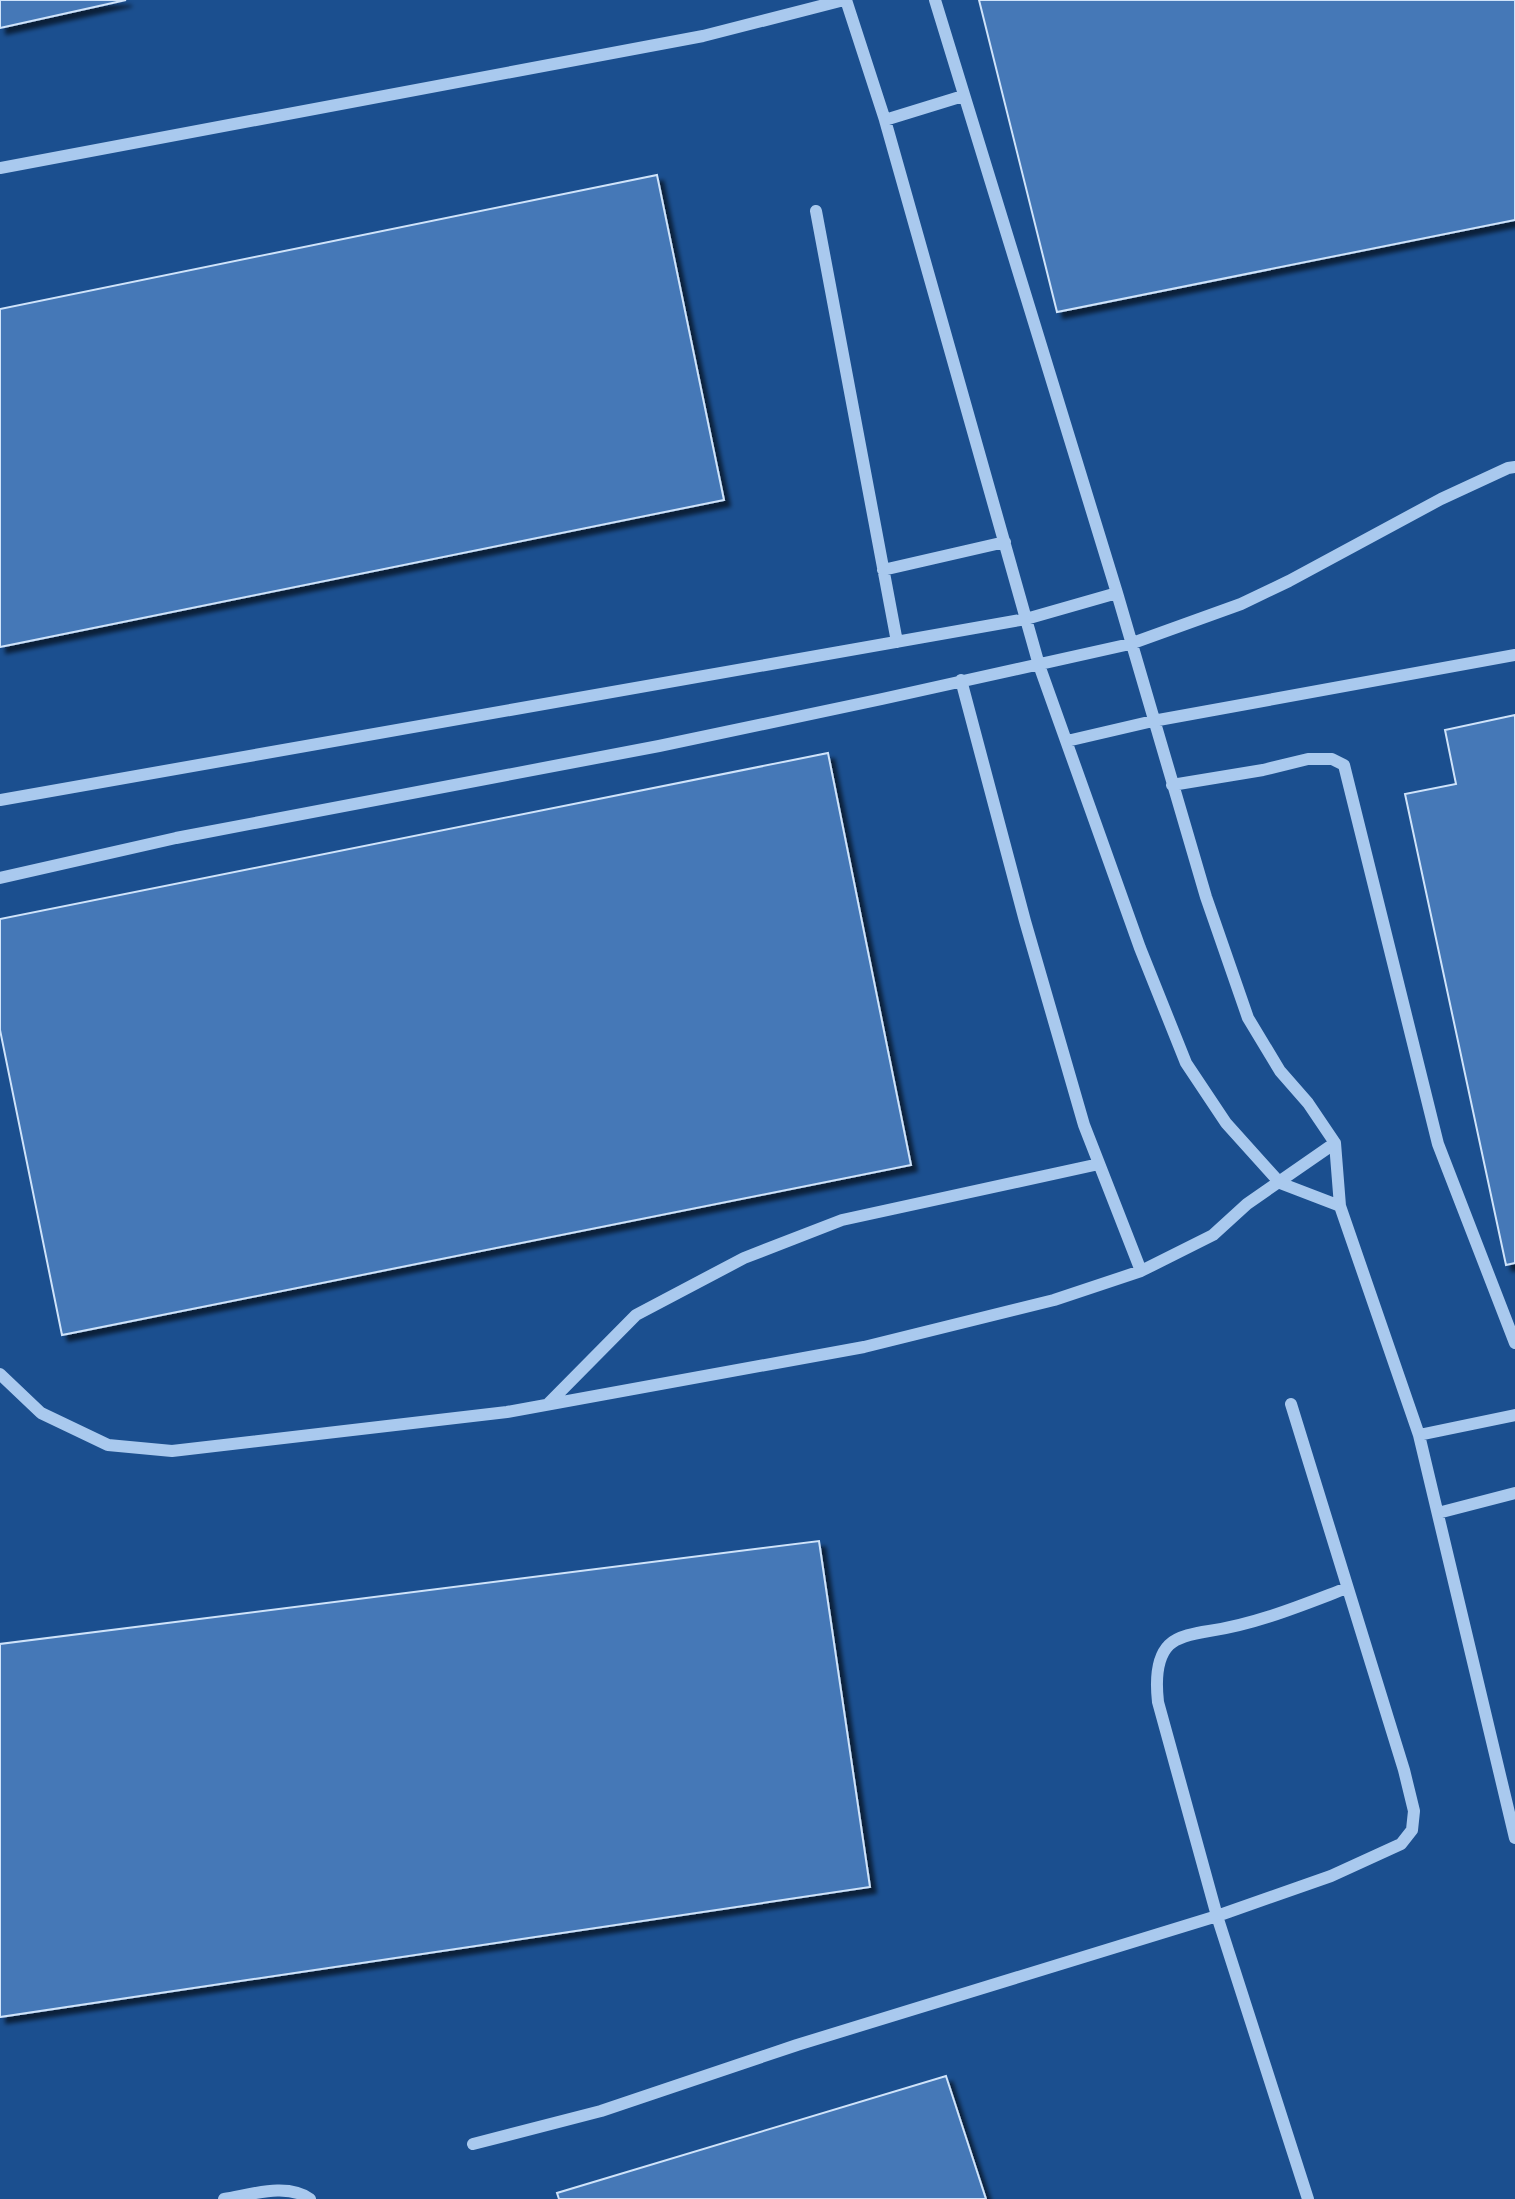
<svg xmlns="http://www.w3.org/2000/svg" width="1515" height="2199" viewBox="0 0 1515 2199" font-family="'Open Sans',sans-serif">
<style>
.building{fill:#4478b7;stroke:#cfe3fa;stroke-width:2;filter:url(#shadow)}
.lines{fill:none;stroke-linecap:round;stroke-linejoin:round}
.minor{stroke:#a9c9ee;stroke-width:12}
</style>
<defs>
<filter id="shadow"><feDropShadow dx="6" dy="6" stdDeviation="2" flood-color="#0009"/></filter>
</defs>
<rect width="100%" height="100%" fill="#1b4f8f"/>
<path class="building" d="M0,0h126l-126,28z
M979,0h536v220l-458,92z
M657,175l67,325 -724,147v-338z
M1515,715v548l-9,2 -101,-471 51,-10 -11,-54z
M828,753l83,412 -849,170 -62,-305v-111z
M819,1541l51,346 -870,130v-373z
M946,2076l40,123h-427l-2,-6z"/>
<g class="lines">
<path class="minor" d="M846,0l39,120 154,545 101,283 46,115 40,60 54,60 60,23 -5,-63 -27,-40 -28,-32 -32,-53 -42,-121 -89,-304 -182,-593
M885,120l78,-24
M0,168l703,-132 141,-36
M816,211l81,431
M883,570l122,-28
M961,680l64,241 59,204 57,146
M1067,741l86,-20 362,-66
M1172,785l91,-15 45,-11h24l12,6 94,379 77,199
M0,800l1026,-181 91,-26
M0,878l176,-40 483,-92 223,-47 248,-55 111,-40 48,-23 152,-82 67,-31 7,-1
M1340,1206l79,229 96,403
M0,1374l41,39 67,32 64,6 335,-39 357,-65 190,-47 87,-29 72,-36 34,-31 88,-61
M548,1404l88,-89 108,-57 98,-38 257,-56
M1419,1435l96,-20
M1438,1513l77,-20
M473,2144l128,-33 196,-66 420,-129 114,-40 70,-32 11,-14 2,-19 -10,-41 -113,-366
M224,2199c26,-4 63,-17 86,0
M1308,2199l-91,-283 -59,-214c-2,-18 -3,-43 11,-57 9,-9 27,-12 40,-14 48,-7 93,-26 138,-43"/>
</g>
</svg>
